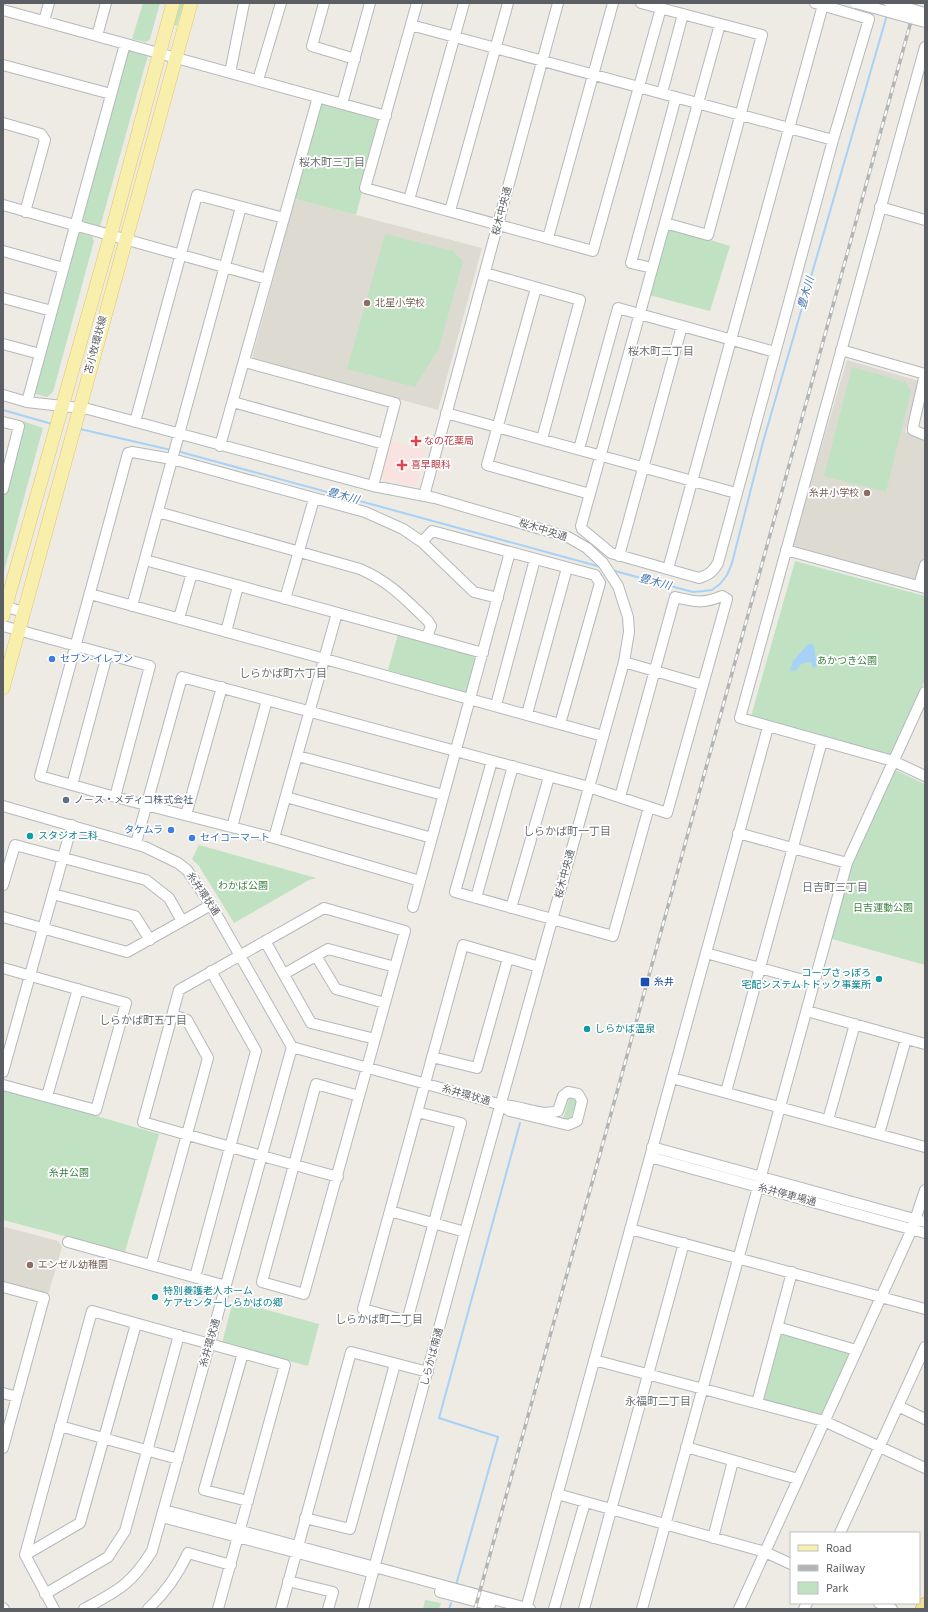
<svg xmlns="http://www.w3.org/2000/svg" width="928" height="1612" viewBox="0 0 928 1612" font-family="'Source Sans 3','Noto Sans JP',sans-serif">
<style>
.education{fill:#dcdad1}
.medical{fill:#f9e3e0}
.green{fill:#c1e2c2}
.water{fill:#a7d2f8}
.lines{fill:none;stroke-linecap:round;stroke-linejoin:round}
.stream{stroke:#a7d2f8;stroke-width:2}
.minor-casing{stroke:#b5b8bc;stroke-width:12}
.major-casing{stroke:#e6c662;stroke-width:14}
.highway-casing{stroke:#dea612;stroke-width:16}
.minor{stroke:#fff;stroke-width:10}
.major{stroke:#f8efac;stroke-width:13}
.highway{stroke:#f4df92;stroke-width:15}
.rail-casing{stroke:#b3b4b4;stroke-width:3.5}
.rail{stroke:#fff;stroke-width:2;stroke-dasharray:6;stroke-linecap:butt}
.minor-bridge-casing{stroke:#b5b8bc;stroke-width:12;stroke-linecap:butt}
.minor-bridge{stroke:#fff;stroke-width:10}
.education-dot{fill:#8d6e63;stroke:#fff;stroke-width:1.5}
.health-dot{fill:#e0444e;stroke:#fff;stroke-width:1.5}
.shop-dot{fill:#3f7fe0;stroke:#fff;stroke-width:1.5}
.service-dot{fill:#5c6f8a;stroke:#fff;stroke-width:1.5}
.culture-dot{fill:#0f9aa8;stroke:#fff;stroke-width:1.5}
.transit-dot{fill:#1a4fb4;stroke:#fff;stroke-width:1.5}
.labels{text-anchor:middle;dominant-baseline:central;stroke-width:3.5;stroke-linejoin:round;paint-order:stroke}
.street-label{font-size:10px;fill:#5b5e62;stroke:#fff}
.education-label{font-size:10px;fill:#785e54;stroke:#fff;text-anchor:start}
.health-label{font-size:10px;fill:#be3a42;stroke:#fff;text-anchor:start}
.shop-label{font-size:10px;fill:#366cbe;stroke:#fff;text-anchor:start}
.park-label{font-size:10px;fill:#3b8141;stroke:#fff}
.service-label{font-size:10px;fill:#4e5e75;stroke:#fff;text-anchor:start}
.culture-label{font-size:10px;fill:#0d838f;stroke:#fff;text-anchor:start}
.transit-label{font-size:10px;fill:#164399;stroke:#fff;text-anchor:start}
.neighbourhood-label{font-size:11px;fill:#6c7074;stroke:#fff}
.water-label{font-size:11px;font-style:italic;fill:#4978b1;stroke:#fff}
</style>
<rect width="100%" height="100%" fill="#edebe3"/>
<path class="education" d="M295,199l187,49 -44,162 -186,-52z
M847,360l72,21 -14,51 20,9v114l-7,25 -121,-33 -4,-3z
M5,1227l53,14 4,6 -14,48 -45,-12v-50z"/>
<path class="medical" d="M389,440l37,10 -9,33 -4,3 -34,-7z"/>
<path class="green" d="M143,3h17l-10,36 -4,3 -14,-3z
M180,3h4l-7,22h-3z
M128,50l20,5 -48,172 -19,-5z
M321,103l60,16 -25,96 -61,-16z
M670,228l60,18 -20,65 -61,-16 18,-65z
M78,232l14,4 2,5 -41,151 -6,5 -15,-4z
M385,234l68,17 10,10 -24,87 -24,39 -68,-18z
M852,367l53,15 6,9 -25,101 -62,-16z
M23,421l20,7 -40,147v-76z
M795,561l130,35v84l-34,74 -3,2 -137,-40z
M398,634l75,21 3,4 -9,32 -2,2 -77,-23z
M895,770l30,14v181l-93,-26 19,-76z
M199,845l117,33 -7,2 -75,43 -35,-57 -7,-7z
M3,1089l156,45 -34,118 -122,-32z
M569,1097l8,2 -6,19 -4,2 -6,-1 3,-3z
M233,1301l86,23 -11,42 -86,-23z
M778,1333l72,21 -28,61 -3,2 -57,-15z
M425,1600l16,3 -2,6h-16z"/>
<path class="water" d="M808,644h4l2,2 3,20 -4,2 -2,-6c-5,0 -13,2 -14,8l-7,1 3,-10z"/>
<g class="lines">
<path class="stream" d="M3,410l49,14
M80,429l91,21
M177,451l424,116
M611,570l82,22 11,-1 8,-1 8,-6 7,-9 5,-12 31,-121 124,-427
M456,1585l42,-148 -59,-19 81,-295
M449,1609l2,-6"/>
<defs>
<path id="minor" d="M324,3l-12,43 43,13
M417,3l-52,185 228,63 68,-243
M641,3l121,32 -54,200 -43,-12
M3,10l383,106
M44,21l5,-18
M720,24l-139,502 1,3 29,24 88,25c9,-3 14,-6 19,-15l115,-423 36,-121 -54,-16
M411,25l422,115
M97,36l9,-33
M925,47l-185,671 153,43 32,15
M3,65l108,29
M230,73l14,-70
M258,80l23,-77
M662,93l21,-79
M342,104l28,-101
M3,123l38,11 4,6 -20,72
M409,200l55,-197
M3,205l264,74
M880,207l45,13
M450,211l58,-208
M548,238l65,-235
M3,251l60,17
M652,268l-21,-5 45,-166
M485,273l95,27 -38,139
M536,288l-49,177 103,29
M3,298l49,13
M3,344l37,10
M841,350l84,24
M245,362l150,41 -22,83
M925,374l-12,53v3l12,5
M3,395l24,7 61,7 285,77 62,12 133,39 19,11 16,15 15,23 10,31 1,15 -5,30 -159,570 -102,377
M27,402l98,-358
M233,402l151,42
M446,413l290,80
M3,422l16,4 -16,63
M135,422l62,-227 87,23
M220,446l98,-349
M579,449l39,-141 157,44
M424,496l134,-493
M158,512l202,57c30,13 45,30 68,52l3,5 -4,11
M422,542l10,-11 163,44 5,8 -40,141
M786,550l139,38
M619,556l63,-230
M145,560l338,93
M668,569l155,-564
M919,586l6,-21
M90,594l513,142
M285,599l29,-100
M3,606l21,6
M132,606l109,-399
M179,618l13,-45
M3,626l147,40 -35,131
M226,632l12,-46
M624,662l79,23
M496,705l39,-146
M527,714l40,-146
M298,756l145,39
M492,761l-37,131 158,44 36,-129
M72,785l35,-130
M286,797l146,41
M3,806l142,41 33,16 9,7 24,35 81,142 -140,504c-21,34 -35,40 -68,58
M186,815l36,-128
M232,827l35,-127
M738,833l109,30
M274,838l63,-225
M136,843l46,-166 407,110 78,26 60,-214 -5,-3c-19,8 -27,6 -47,1l-55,200
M420,881l-146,-43 -159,-41 -75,-21 88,-323 4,-1 40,7 193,53 38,17 19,13 52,50 24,6
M3,885l12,-40 131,35 23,18 13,23
M53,894l82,22 15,24
M476,898l37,-132
M413,907l97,-355
M511,908l38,-131
M3,917l124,35 84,-47
M265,941l46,82 64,16
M706,953l108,30
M316,956l20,33 49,14
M3,968l123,35 -30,107 -93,-25
M284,974l44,-25 67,18
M807,1011l118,33
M292,1047l196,54 13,4 9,6 58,14 9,-4 5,-20 -4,-7 -10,-2 -5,4 -5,15c-19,6 -37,-6 -57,-6
M432,1057l45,11 31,-110
M3,1072l69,-247
M672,1078l253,69
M726,1092l96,-351
M47,1096l31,-107
M417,1112l44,11 -54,198 -44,-12 100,-364 76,22
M828,1120l27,-96
M879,1134l27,-95
M652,1147l273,75
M650,1157l275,76
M338,1177c-65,-18 -130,-36 -195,-55l36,-132 145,-82 81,23 -101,363 -42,-12 54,-198 43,12
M390,1211l75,21
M630,1229l295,80
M68,1242l158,44
M151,1265l57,-207 -21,-38 -14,-5
M195,1277l61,-226 -45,-80
M3,1287l41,11 -41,150
M777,1327l79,23
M243,1353l-39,137 44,11
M594,1360l230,61 101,47
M3,1393l14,4
M757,1403l35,-131
M898,1406l27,13
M60,1426l118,33
M686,1447l112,32
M557,1494l208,58 26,12
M164,1510l366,99
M162,1517l208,55
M305,1518l45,11 45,-165
M840,1533l85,-186
M713,1538l20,-77
M25,1555l55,-32 56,-199
M288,1581l45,11 -5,17
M440,1592l50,13
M45,1594l63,-37 17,-26 54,-196
M879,1603l13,6
M3,1608l1,1
M54,1609l-29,-54 67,-244 193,54 -67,244
M148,1609c17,-16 30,-34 40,-56l43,12
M281,1609l70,-257 77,20
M526,1609l242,-882
M554,1609l31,-107
M584,1609l100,-366
M642,1609l205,-746 78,-171
M739,1609l173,-380 13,-39
M804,1609l3,-6"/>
<path id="major" d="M3,616l111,-393 59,-220
M3,688l188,-685"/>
<path id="highway" d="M923,1609l2,-4"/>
</defs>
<use href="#minor" class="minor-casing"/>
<use href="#major" class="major-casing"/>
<use href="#highway" class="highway-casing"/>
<use href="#minor" class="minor"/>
<use href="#major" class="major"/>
<use href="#highway" class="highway"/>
<defs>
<path id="rail" d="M475,1609l441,-1606"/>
</defs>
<use href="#rail" class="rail-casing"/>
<use href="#rail" class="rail"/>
<defs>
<path id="minor-bridge" d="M856,3l69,19
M890,3l35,10"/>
</defs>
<use href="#minor-bridge" class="minor-bridge-casing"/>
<use href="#minor-bridge" class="minor-bridge"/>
</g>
<g class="education-dot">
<circle cx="367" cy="303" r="4"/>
<circle cx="867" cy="493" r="4"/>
<circle cx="30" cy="1265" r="4"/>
</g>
<g class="health-dot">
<path d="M414 435h4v4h4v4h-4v4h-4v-4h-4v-4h4z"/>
<path d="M400 459h4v4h4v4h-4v4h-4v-4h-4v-4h4z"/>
</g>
<g class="shop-dot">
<circle cx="52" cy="659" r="4"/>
<circle cx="171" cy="830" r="4"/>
<circle cx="192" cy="838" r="4"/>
</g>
<circle class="service-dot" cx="66" cy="800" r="4"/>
<g class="culture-dot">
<circle cx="30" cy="836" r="4"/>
<circle cx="879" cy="979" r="4"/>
<circle cx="587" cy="1029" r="4"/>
<circle cx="155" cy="1297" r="4"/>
</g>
<rect class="transit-dot" x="640" y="977" width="10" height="10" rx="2"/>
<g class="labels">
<g class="street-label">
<text transform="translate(502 211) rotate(-75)">桜木中央通</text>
<text transform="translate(96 345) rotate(-75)">苫小牧環状線</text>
<text transform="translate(543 530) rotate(18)">桜木中央通</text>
<text transform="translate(565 874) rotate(-75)">桜木中央通</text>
<text transform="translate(203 894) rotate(56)">糸井環状通</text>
<text transform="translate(466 1095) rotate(16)">糸井環状通</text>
<text transform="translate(787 1195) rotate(15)">糸井停車場通</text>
<text transform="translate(210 1343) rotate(-74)">糸井環状通</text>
<text transform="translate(432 1357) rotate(-75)">しらかば南通</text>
</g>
<g class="education-label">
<text x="375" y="303">北星小学校</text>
<text x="859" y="493" text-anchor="end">糸井小学校</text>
<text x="38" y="1265">エンゼル幼稚園</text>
</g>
<g class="health-label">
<text x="424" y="441">なの花薬局</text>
<text x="411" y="465">喜早眼科</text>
</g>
<g class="shop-label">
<text x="60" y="659">セブン-イレブン</text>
<text x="163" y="830" text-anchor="end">タケムラ</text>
<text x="200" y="838">セイコーマート</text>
</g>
<g class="park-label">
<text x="847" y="661">あかつき公園</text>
<text x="243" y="886">わかば公園</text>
<text x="883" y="908">日吉運動公園</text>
<text x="69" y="1173">糸井公園</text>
</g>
<g class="service-label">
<text x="74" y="800">ノ－ス・メディコ株式会社</text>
</g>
<g class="culture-label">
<text x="38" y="836">スタジオ二科</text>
<text x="871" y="973" text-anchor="end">コープさっぽろ<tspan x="871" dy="12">宅配システムトドック事業所</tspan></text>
<text x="595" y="1029">しらかば温泉</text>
<text x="163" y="1291">特別養護老人ホーム<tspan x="163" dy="12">ケアセンターしらかばの郷</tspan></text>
</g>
<g class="transit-label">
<text x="654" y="982">糸井</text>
</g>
<g class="neighbourhood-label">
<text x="332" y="162">桜木町三丁目</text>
<text x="661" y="351">桜木町二丁目</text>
<text x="283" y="673">しらかば町六丁目</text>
<text x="567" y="831">しらかば町一丁目</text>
<text x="835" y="887">日吉町三丁目</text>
<text x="143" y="1020">しらかば町五丁目</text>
<text x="379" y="1319">しらかば町二丁目</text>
<text x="658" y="1401">永福町二丁目</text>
</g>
<g class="water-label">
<text transform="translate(806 293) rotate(-74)">豊木川</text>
<text transform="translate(343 496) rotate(15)">豊木川</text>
<text transform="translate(655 582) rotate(15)">豊木川</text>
</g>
</g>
<rect width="928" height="1612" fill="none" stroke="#5b5e62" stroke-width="8"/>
<rect x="790" y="1532" width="130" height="72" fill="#ffffff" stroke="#bdbfc0"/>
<rect x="798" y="1545" width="20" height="6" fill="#f8efac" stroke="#bdbfc0"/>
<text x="826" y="1552" font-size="12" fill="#5b5e62">Road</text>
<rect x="798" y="1565" width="20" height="6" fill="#b3b4b4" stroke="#bdbfc0"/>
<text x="826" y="1572" font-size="12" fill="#5b5e62">Railway</text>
<rect x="798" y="1582" width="20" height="12" fill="#c1e2c2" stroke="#bdbfc0"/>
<text x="826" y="1592" font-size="12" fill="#5b5e62">Park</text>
</svg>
